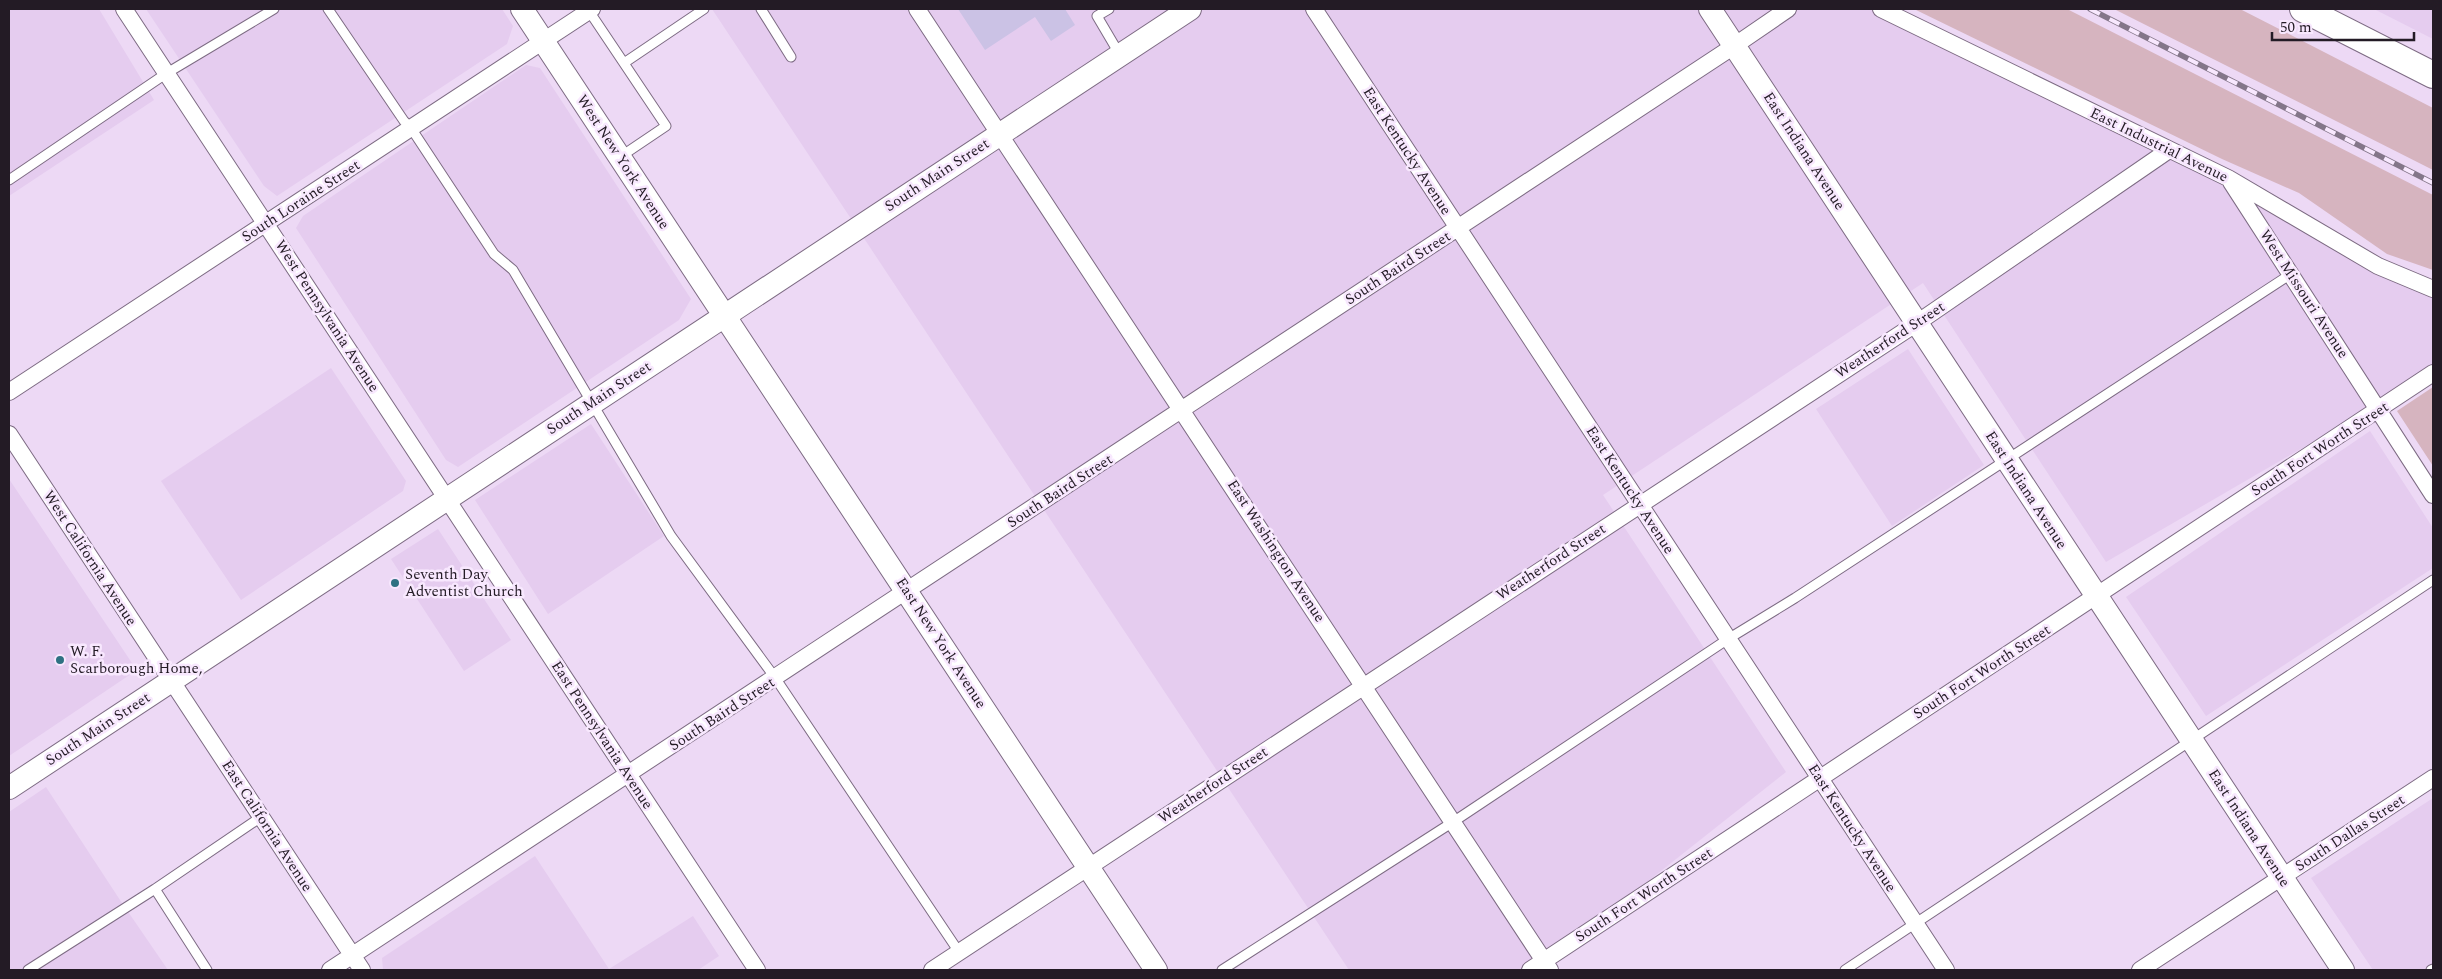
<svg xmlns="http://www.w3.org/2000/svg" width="2442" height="979" viewBox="0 0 2442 979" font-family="Spectral,serif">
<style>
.built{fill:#e5ccef}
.green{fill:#d6b4bf}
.building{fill:#cbc2e5}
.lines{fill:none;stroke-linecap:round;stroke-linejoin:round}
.lane-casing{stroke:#7d6b83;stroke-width:11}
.street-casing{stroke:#7d6b83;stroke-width:18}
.secondary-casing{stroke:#7d6b83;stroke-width:24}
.primary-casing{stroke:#7d6b83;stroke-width:28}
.lane{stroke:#fff;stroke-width:9}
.street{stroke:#fff;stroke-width:16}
.secondary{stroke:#fff;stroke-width:22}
.primary{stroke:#fff;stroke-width:26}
.rail-casing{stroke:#847689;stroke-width:5.5}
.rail{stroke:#f8e8fe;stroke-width:4;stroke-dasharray:11;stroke-linecap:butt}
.poi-dot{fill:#2e7182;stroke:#f8e8fe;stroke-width:2}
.labels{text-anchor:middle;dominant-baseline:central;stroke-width:5;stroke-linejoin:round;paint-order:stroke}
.street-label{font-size:15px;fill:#231b25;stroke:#f8e8fe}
.poi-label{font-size:15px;fill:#231b25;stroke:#f8e8fe;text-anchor:start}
</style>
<rect width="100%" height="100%" fill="#edd9f5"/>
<path class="built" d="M12,9h87l55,91 -145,96v-185z
M146,9h356l11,17 -6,18 -230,152 -13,-10z
M712,9h1171l550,279v84l-327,190 -183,-279 -320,212 183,277 -240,190 5,8h-202z
M2374,9h59v30z
M526,65l14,3 151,231 -12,21 -221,147 -12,-7 -150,-232 7,-12z
M1908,349l76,116 -92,61 -76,-117z
M331,368l75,113 -3,10 -162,109 -80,-119z
M591,424l73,112 -116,78 -73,-114z
M2370,431l63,97v40l-227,148 -80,-119z
M9,479l125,187 -3,8 -122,82z
M438,529l73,111 -47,31 -73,-112z
M46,787l74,113 48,70h-159v-158z
M2433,798v172h-60l-62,-92z
M535,856l74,113 84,-53 26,40 -21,14h-315l-1,-12z"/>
<path class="green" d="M1914,9h153l366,186v75l-46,-16 -88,-61 -77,-34z
M2114,9h126l193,99v62z
M2433,387v79l-36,-55z"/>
<path class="building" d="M958,9h107l10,16 -24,16 -16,-24 -50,33z"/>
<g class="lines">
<defs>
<path id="lane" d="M328,9l76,112 7,7 83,126 19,16 158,266 105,143 183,273
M761,9l30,48
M1109,9l-12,7 23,39
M589,11l77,115 -46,31
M624,63l80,-54
M9,180l158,-107 107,-64
M28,970l127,-81
M207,970l-52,-81 106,-72
M1222,970l231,-148 275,-183 67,-41 496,-324
M1845,970l588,-390
M2431,970l2,-1"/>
<path id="street" d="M124,9l633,961
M917,9l633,961
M1314,9l632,961
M1881,9l347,169 150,88 55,23
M2231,182l202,313
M9,392l583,-383
M9,434l353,536
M330,970l1404,-924 54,-37
M932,970l985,-647 252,-173
M1530,970l903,-597
M2140,970l293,-192"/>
<path id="secondary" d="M522,9l634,961
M1710,9l633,961
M9,788l1181,-779"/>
<path id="primary" d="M2303,9l130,66"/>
</defs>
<use href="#lane" class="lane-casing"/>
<use href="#street" class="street-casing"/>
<use href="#secondary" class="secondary-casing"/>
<use href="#primary" class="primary-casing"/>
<use href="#lane" class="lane"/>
<use href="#street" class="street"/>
<use href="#secondary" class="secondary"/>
<use href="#primary" class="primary"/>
<defs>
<path id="rail" d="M2090,9l343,174"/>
</defs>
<use href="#rail" class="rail-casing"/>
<use href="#rail" class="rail"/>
</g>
<g class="poi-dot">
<circle cx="395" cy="583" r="5"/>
<circle cx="60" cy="660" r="5"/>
</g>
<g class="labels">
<g class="street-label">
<text transform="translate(2159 145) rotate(26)">East Industrial Avenue</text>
<text transform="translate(1407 151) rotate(57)">East Kentucky Avenue</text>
<text transform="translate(1804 151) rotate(57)">East Indiana Avenue</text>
<text transform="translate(623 162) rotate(57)">West New York Avenue</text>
<text transform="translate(937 175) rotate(-33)">South Main Street</text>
<text transform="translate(301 201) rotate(-33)">South Loraine Street</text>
<text transform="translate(1398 268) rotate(-33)">South Baird Street</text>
<text transform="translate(2304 294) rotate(57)">West Missouri Avenue</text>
<text transform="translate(327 316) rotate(57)">West Pennsylvania Avenue</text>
<text transform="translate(1890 340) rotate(-33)">Weatherford Street</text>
<text transform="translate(599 398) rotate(-33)">South Main Street</text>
<text transform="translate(2320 449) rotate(-33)">South Fort Worth Street</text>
<text transform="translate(1630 490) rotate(57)">East Kentucky Avenue</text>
<text transform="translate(2026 490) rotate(57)">East Indiana Avenue</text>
<text transform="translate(1060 491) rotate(-33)">South Baird Street</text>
<text transform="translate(1276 551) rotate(57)">East Washington Avenue</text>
<text transform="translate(90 558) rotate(57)">West California Avenue</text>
<text transform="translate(1551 562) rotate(-33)">Weatherford Street</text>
<text transform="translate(941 643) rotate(57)">East New York Avenue</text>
<text transform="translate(1982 672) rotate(-33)">South Fort Worth Street</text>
<text transform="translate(722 714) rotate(-33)">South Baird Street</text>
<text transform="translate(98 729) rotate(-33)">South Main Street</text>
<text transform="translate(602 735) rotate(57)">East Pennsylvania Avenue</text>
<text transform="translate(1213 785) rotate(-33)">Weatherford Street</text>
<text transform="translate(267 826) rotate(57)">East California Avenue</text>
<text transform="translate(1852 828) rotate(57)">East Kentucky Avenue</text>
<text transform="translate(2249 828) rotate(57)">East Indiana Avenue</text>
<text transform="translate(2350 833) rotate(-33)">South Dallas Street</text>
<text transform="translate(1644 895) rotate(-33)">South Fort Worth Street</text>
</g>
<g class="poi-label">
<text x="405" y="574">Seventh Day<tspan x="405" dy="17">Adventist Church</tspan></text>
<text x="70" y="651">W. F.<tspan x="70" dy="17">Scarborough Home,</tspan></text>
</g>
</g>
<rect width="2442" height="979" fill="none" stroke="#231b25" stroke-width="20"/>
<path d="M2272 32v8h142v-8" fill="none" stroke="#231b25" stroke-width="2.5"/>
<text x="2280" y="32" font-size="15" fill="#231b25" stroke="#f8e8fe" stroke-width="4" paint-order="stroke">50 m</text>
</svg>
